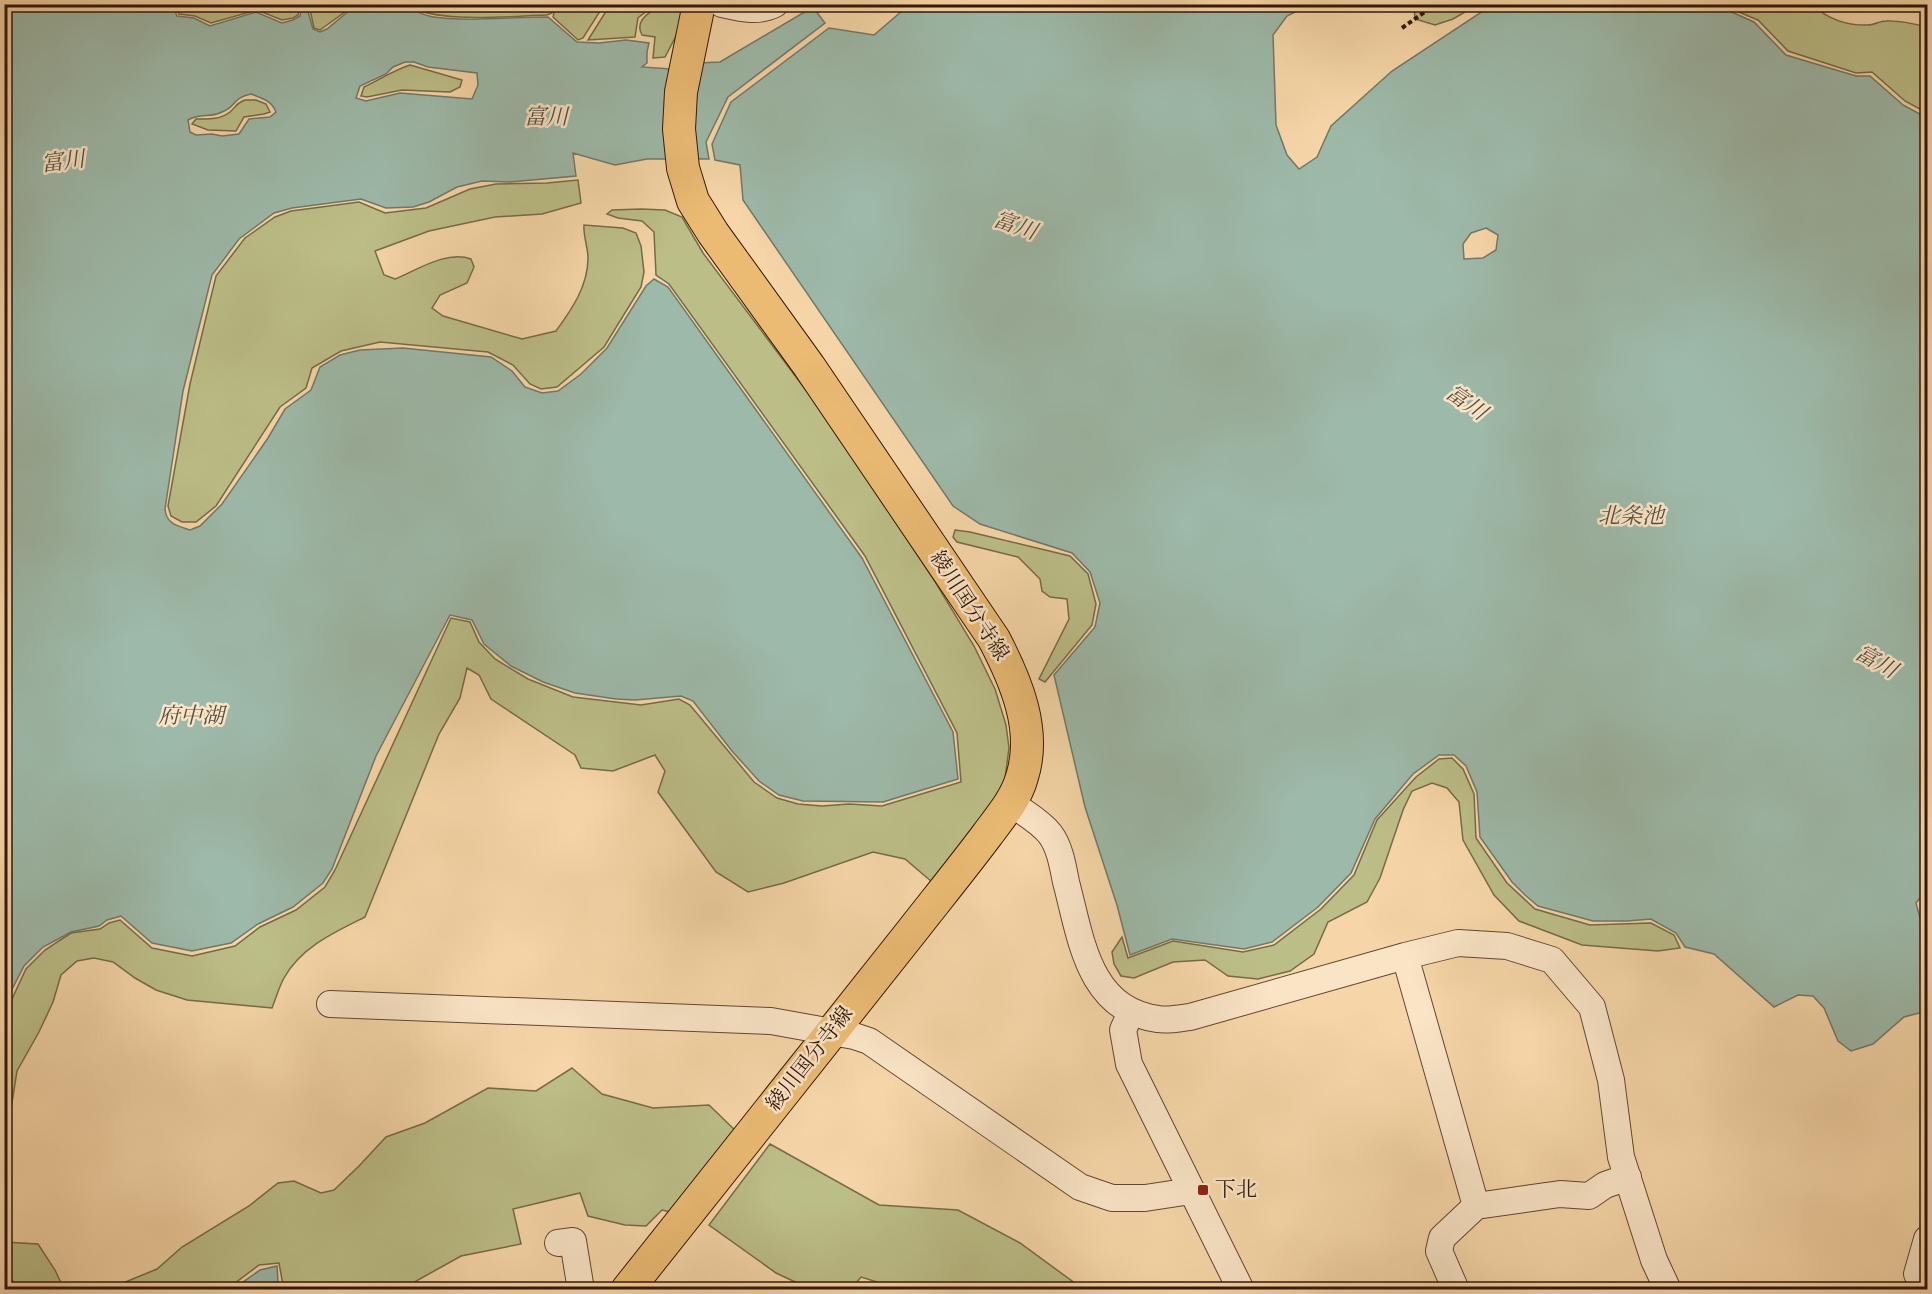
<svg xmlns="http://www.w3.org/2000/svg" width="1932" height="1294" viewBox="0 0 1932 1294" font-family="'Libre Bodoni','Noto Serif JP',serif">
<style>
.green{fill:#bcbe88;stroke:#776a48;stroke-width:1.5}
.water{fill:#9db9a9;stroke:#727869;stroke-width:1.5;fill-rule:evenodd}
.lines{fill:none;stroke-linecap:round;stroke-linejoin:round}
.minor-casing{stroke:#634630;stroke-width:28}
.major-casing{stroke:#321608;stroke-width:34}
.path{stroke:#321608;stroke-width:4;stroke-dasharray:4.5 3;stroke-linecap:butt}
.minor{stroke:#f9e4c6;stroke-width:26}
.major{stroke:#ebbb74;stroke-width:32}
.poi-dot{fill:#8f2418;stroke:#f9e4c6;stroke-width:2}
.labels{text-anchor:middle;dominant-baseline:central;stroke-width:5;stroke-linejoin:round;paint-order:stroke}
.street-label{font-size:21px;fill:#321608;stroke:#f9e4c6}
.poi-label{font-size:21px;fill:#321608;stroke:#f9e4c6;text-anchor:start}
.water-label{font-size:22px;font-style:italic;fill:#574f40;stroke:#f9e4c6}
</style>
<rect width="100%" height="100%" fill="#f6d6a8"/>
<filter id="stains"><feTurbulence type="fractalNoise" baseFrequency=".00333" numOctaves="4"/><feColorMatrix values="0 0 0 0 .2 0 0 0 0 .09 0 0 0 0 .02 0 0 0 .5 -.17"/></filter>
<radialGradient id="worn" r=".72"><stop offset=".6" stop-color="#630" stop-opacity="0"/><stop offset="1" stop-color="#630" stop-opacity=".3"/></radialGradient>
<path class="green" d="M188,5v-1l112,1 -2,10 -5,3 -11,2 -25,-10 -46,13 -16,-7 -16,-2 -1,-2z
M309,5v-1l68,1 -28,4 -29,21 -6,-2z
M406,5l148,-1v1l-2,8 -5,2c-38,1 -109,9 -141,-10z
M556,5v-1l48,1 -21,33 -5,2 -25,-23z
M610,5v-1l44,1 -16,13 -3,19 -47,3z
M659,5h25l-6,27 -13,25 -12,1 2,-21 -13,-2c-8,-14 7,-22 17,-30z
M1414,5v-1l63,1 -24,14 -18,6 -20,-6z
M1722,5h91c14,14 35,21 55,20 6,0 12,-4 18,-4 13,-1 29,3 41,6v86l-22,-12 -33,-29 -16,1 -68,-22 -30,-31z
M410,65l52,15 -2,7 -10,5 -48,-2 -35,7 -6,-1 3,-9c15,-7 30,-17 46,-22z
M245,100h11l10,4 4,8 -6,2 -20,3 -8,14 -28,-1 -16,-6 4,-5c12,0 24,1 34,-7 7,-6 6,-9 15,-12z
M578,180l3,23 -39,11 -47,3 -66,14 -54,20 9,24 11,4c22,-9 52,-29 76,-20l3,8 -7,16 -27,12 -8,13 11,8 79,23 34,-8c16,-22 32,-45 32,-73 0,-11 -5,-22 -4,-33l39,3 13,5 5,13 3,26 -3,15 -37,60 -47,40 -16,2 -11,-5 -17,-19 -25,-13 -108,-10 -39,9 -29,17 -6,20 -26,19 -64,99 -20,16h-14l-11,-6 -3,-10 22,-122 26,-108 29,-38 30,-21 16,-6 68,-9 26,11 41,-5 44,-19 26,-5 51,-1z
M641,209l24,1 17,7 21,36 120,160 111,167 40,66 21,43 11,36 3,23 -4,31 -11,27 -62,76 -27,-23 -32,-7 -89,31 -36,9 -32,-20 -58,-80 7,-21 -10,-16 -42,16 -32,-3 -6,-13 -84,-56 -12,-24 -12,-7 -7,30 -21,36 -74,183c-30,15 -64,30 -81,61 -5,9 -8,20 -12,30l-85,-8 -31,-10 -21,-12 -22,-16 -19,-4 -17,3 -16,14 -8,27 -14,30 -22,39 -12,76v-133l21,-45 19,-19 26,-17 29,-4 9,-6 11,-3 32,28 40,8 43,-10 25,-19 36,-17 29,-23 10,-17 116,-252 19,4 9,20 16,17 33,20 45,18 68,8 38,-6 11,6 64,77 23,16 21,6 24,2 27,-2 33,2 79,-24 -4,-49 -92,-177 -196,-272 -13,-9 -2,-43 -12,-11 -24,-3 -11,-4 5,-4z
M955,530l15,2 100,24 18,18 8,30 -4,21 -47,57 -6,-3 30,-60 -2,-20 -17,-2 -8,-6 -2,-12 -22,-22 -61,-15 -4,-5z
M1452,758l11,11 11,25 2,44 31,45 28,26 55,16 61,-2 23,12 6,13 -22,3 -76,-6 -63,-24 -25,-26 -31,-55 -4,-38 -12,-14 -15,-5 -20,8 -9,19 -23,68 -13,24 -39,20 -14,32 -24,17 -32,8 -30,-3 -23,-16 -32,2 -39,16 -13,-2 -7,-12 -2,-12 10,-15 6,21 45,-17 70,11 31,-7 47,-36 33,-34 23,-55 39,-43 23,-18z
M572,1068l30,26 51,14 56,-3 29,28 -64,80 -12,-3 -16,16 -21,-1 -37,-9 -8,-23 -67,16 8,35 -60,12 -59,33h-124l5,-4 -4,-22 -20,2 -32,24 -121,1 51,-21 25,-22 67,-41 29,-23 16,-2 27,12 13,-3 25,-24 27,-29 39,-14 63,-35 48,3z
M770,1144l109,61 79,5 62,33 63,46h-183l-39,-12 -10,12h-41l-34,-16 -67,-48z
M4,1242l34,2 17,26 6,13 10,6h-48l-18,-14z"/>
<path class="water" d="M394,4c14,1 25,11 40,13 37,5 77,0 114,0l29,25 22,1 27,-3 23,3 -2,9v11l-5,4 29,2 27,-6 22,-1 93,-55 12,16 -97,74 -22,45 3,17h-62l-32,6 -42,-12 3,23 -66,6 -28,-1 -25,6 -28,15 -16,5 -27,1 -25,-9 -69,9 -18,5 -35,26 -27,36 -29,116 -18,118c1,15 13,17 25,21l10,-4 22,-22 46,-66 17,-29 26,-19 9,-23 20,-12 20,-5 43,-2 88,9 21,14 13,16 17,6 16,-2 23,-17 26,-26 39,-62 8,-7 14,8 194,271 91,174 5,47 -75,23 -80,-1 -24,-6 -20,-14 -27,-30 -39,-50 -12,-5 -46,4 -19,-1 -41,-6 -32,-11 -32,-16 -27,-22 -12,-24 -22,-5 -74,141 -44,113 -9,14 -30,24 -35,17 -27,19 -39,8 -40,-8 -31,-27 -14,4 -8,6 -28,6 -28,15 -19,19 -19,37v-998h179l-9,6 2,5 17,2 16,8 46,-14 26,11 11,-3 7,-4 2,-11h4l7,24 7,3 7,-3 23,-19zM405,62h9l14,5 49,6 1,12 -6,14 -72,-6 -34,8 -10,-3 4,-12 26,-12 7,-7zM251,94c11,4 21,7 25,18l-6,5 -21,2 -10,15 -17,2 -10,-2 -16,1 -6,-3 -2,-12c11,-7 23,-2 34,-8 15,-6 10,-14 29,-18z
M1697,4l28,5 29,13 32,33 70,21h14l33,29 24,13 1,770 -12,15 5,18 6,13v77l-23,6 -31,27 -22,7 -13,-10 -14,-33 -11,-12 -15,-1 -24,12 -60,-53 -29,-7 -9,-14 -25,-14 -24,2h-34l-55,-15 -13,-11 -13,-13 -32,-45 -3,-45 -11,-26 -12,-11h-15l-26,19 -38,45 -24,54 -33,34 -46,35 -28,7 -72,-10 -42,16 -13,-50 -32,-98 -31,-132 41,-48 5,-24 -10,-31 -18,-19 -92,-29 -27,-18 -210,-306 -3,-35 -25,-5 -3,-16 19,-42 98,-74 45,7 35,-30h408l-14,3 -16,8 -14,19 3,90 11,30 12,14 18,-12 14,-31 61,-55 100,-66zM1486,228l12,7 -2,15 -13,8 -19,1 -1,-15 8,-11z
M277,1266l1,17 -7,6h-38l27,-19z"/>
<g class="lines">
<defs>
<path id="minor" d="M722,4c18,4 36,9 53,0
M1011,803c13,10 29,18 39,31 10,13 13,33 16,48 15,56 22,128 92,137 10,2 22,-1 32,-2l215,-61 53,-13 49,3 45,14 40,47 19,73 10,77 33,103 14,30
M1405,956l71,250 -34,32 -3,13 17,39
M330,1004l441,17 83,15 15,5 211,146 32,11h33l46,-7
M1131,1012l-8,18 6,34 112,226
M1476,1206l84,-12 29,2 16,-11 23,-8
M1927,1239l-10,35h11
M558,1243l15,-2 8,49"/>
<path id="major" d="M627,1290c95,-120 190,-239 285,-359 25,-32 51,-64 75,-96 14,-19 29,-36 35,-58 15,-47 -6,-96 -28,-138l-185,-273 -96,-133 -20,-32 -10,-33 -4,-39 2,-37 18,-88"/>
</defs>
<use href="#minor" class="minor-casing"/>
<use href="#major" class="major-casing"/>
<path class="path" d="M1402,28l34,-24"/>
<use href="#minor" class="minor"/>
<use href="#major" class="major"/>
</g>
<rect class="poi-dot" x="1197" y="1184" width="12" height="12" rx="3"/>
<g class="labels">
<g class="street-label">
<text transform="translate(969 606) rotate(57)">綾川国分寺線</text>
<text transform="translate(810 1059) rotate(-52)">綾川国分寺線</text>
</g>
<g class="poi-label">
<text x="1215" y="1190">下北</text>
</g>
<g class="water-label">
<text x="546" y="117">富川</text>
<text transform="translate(63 162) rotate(-7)">富川</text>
<text transform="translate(1015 226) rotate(19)">富川</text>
<text transform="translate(1466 403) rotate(35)">富川</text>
<text x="1631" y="516">北条池</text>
<text transform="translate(1876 662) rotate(29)">富川</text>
<text x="191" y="716">府中湖</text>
</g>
</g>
<rect width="1932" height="1294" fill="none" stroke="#f6d6a8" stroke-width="24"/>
<rect x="6" y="6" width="1920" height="1282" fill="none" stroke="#321608" stroke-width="3"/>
<rect x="12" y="12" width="1908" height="1270" fill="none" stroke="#321608" stroke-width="1.5"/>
<rect width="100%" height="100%" filter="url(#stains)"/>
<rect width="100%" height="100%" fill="url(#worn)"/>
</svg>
